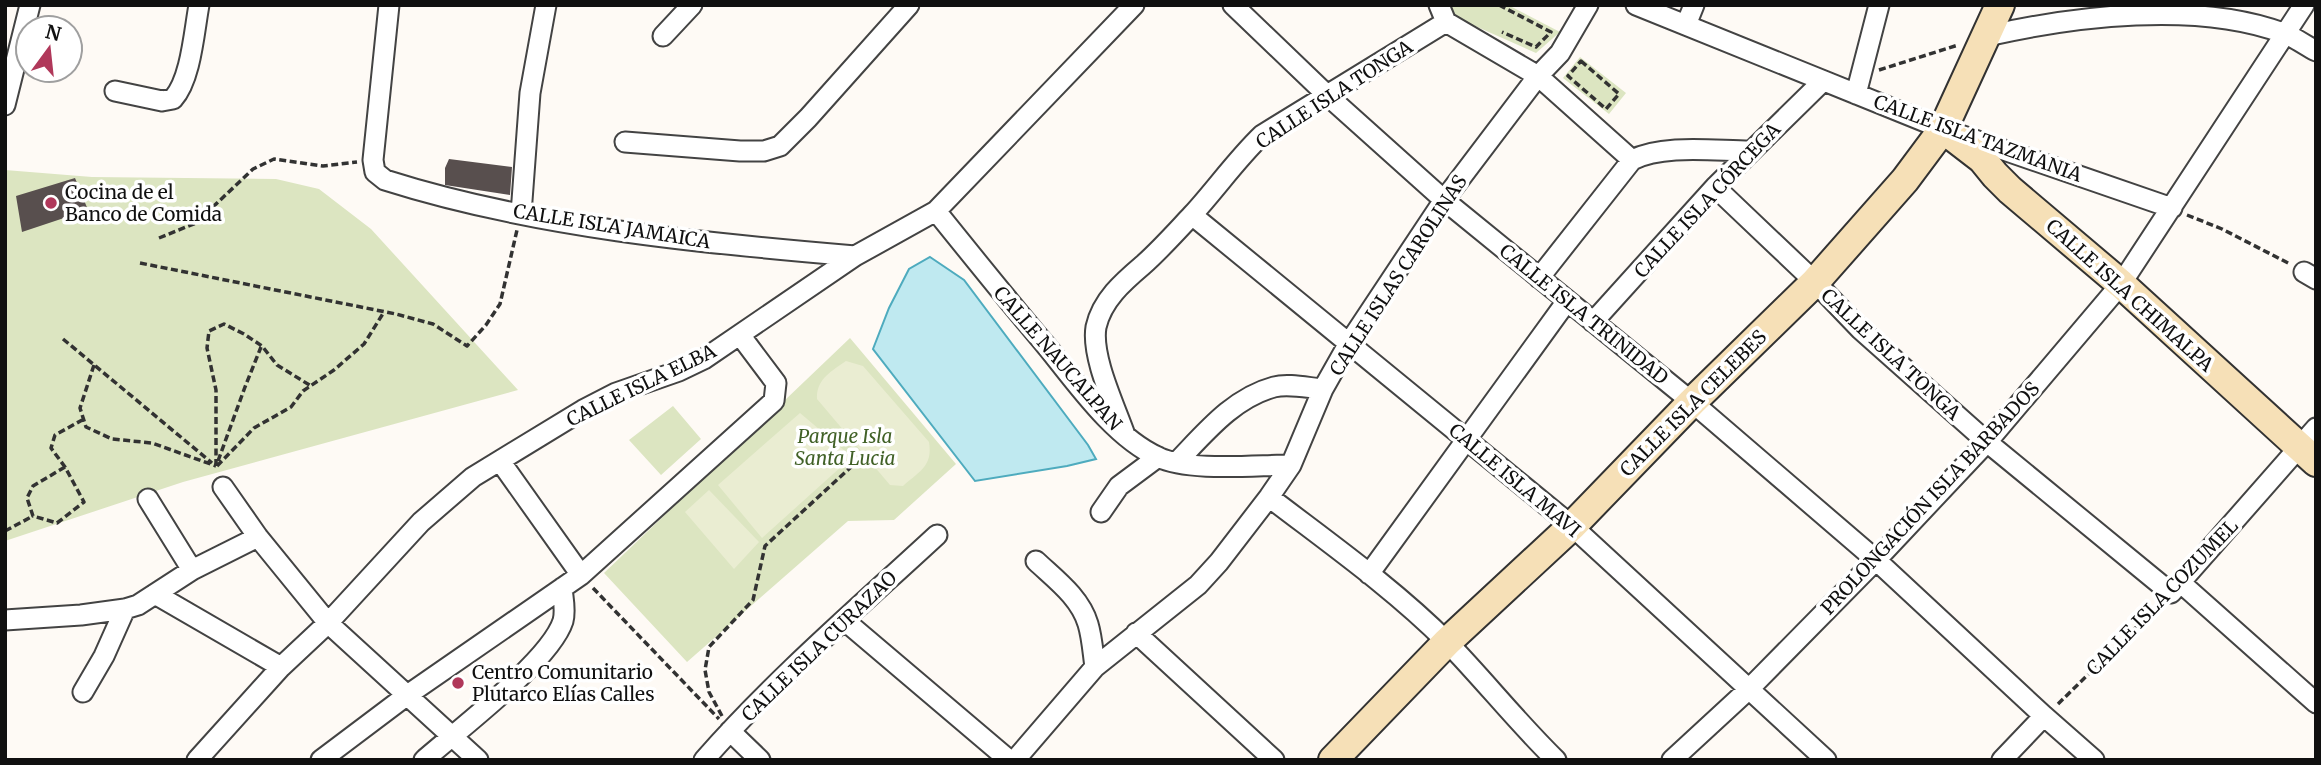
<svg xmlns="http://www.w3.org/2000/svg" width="2321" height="765" viewBox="0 0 2321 765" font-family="Merriweather,serif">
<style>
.green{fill:#dce5c1}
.pitch{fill:#eaedd2}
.water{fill:#bfe9f0;stroke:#4eabbe;stroke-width:2}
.building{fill:#584f4e}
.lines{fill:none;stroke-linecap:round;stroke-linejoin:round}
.street-casing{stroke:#434343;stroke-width:23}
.secondary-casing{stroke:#323232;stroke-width:32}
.path{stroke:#323232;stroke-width:3.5;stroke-dasharray:7 3.5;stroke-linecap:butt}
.street{stroke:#fff;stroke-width:19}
.secondary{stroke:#f6e0b7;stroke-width:28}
.poi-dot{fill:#b0385a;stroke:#fff;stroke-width:2.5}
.labels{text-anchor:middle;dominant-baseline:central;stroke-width:7;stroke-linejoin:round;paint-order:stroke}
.street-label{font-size:19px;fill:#101010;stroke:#fff}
.poi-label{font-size:19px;fill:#101010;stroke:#fff;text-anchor:start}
.park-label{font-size:19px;font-style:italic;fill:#416127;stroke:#fff}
</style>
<rect width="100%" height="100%" fill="#fefaf5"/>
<path class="green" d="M1445,5h63l52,27 -24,21 -88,-39z
M1580,57l46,36 -17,21 -46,-36z
M5,170l87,7 184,2 43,10 52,40 147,161 -335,92 -178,59z
M850,338l106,126 -62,56 -46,1 -161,141 -83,-89z
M673,406l28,33 -40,36 -32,-35z"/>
<path class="pitch" d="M846,361l17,5 66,76c4,24 -9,29 -26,44l-13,-1 -73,-86c-1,-20 15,-28 29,-38z
M800,413l52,44 -90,81 -44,-53z
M709,490l50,52 -25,27 -49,-57z"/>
<path class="water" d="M930,257l34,23 124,165 8,14 -29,7 -92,15 -102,-132 16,-41 20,-39z"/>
<path class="building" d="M449,159l63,8 -2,28 -65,-10v-17z
M75,178l13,32 -66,22 -6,-36z"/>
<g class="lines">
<defs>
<path id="street" d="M389,5l-16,155 2,12 10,8c148,47 315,63 470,76
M1233,5l95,91 116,104 248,202 184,158 168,156 50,44
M1439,5l7,17
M1636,5l307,124 229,79
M1446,22l92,54 94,84
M1686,25l8,-20
M663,36l29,-31
M1987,36c88,-20 210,-35 296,-3 11,4 22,12 33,18
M115,91l47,10 11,-2c18,-20 21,-67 26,-94
M1856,94l23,-89
M5,105l25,-100
M625,142l115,9h24l16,-5 28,-28 101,-113
M1715,187l100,95 46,48 126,112 184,151 145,-165
M936,211c37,46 74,92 112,137 29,36 67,90 110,109 31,15 97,8 133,8
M521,214l9,-121 16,-88
M1192,215l380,311 254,234
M2304,272l12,7
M1539,278l93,-118c31,-16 83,-9 118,-9
M1593,322l122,-135 108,-106
M1125,435c-10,-29 -34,-78 -29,-108 6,-27 27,-45 47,-62 17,-15 33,-33 49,-50 24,-26 44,-55 70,-80l184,-113
M500,461l81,114
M1177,462c28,-29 56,-64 97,-75 14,-4 35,1 49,2
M223,487l35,50 70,86 150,137
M1269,497c60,46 124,91 178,145 37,38 70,80 109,118
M148,499l44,71
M1101,512l18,-26 39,-29
M1036,561c19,18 44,36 52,63 4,13 5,29 7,43
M1369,574l198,-273
M2181,583l135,120
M155,594l126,73
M5,620l76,-5 44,-6 13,-4 54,-35 66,-33
M844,620l165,140
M1136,633l138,127
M83,692l21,-36 21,-47
M730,731l30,29
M197,760l84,-93 47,-44 93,-101 52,-45 110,-67 33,-17 63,-22 25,-12 151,-103 81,-45 198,-206
M321,760l85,-64 175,-121 193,-174 2,-18 -36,-48
M424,760c34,-30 126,-99 139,-139 3,-11 0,-22 -1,-33
M704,760c71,-81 154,-152 233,-225
M1015,760l80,-93 103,-82 21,-23 50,-65 22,-32 32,-76 26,-46 95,-143 94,-124 22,-23 28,-48
M1672,760l77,-71 127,-129 111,-118 134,-158 183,-279
M2002,760l42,-44"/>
<path id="secondary" d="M1943,129l39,30 13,16 15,15 111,94 195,178
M1333,760l114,-118 125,-116 120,-124 123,-120 90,-102 38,-51 57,-124"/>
</defs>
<use href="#street" class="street-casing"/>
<use href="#secondary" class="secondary-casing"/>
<path class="path" d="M1499,5l52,27 -15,15 -34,-15
M1581,61l38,33 -13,15 -38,-33z
M1879,70l79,-25
M2187,215l35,14 68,35
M159,238l37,-15 57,-54 21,-10 49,7 34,-4
M140,263l256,51 37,10 34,22 19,-21 14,-21 17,-74
M63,339l149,124
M94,365l-14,43 6,19 26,12 40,4 64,23
M218,461l27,-74 16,-40
M216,466v-76l-9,-42 2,-17 15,-7 20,10 18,12 15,19 34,21
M217,466l37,-38 37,-21 12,-16 31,-21 30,-26 20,-32
M65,467l-32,19 -6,12 6,18 24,7 27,-21 -19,-35 -14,-19 4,-13 29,-16
M5,531l28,-15
M593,588l126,131
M2058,704l102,-100
M722,716l-13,-24 -4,-22 4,-23 44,-47 12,-54 99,-91"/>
<use href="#street" class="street"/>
<use href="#secondary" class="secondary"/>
</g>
<g class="poi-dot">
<circle cx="51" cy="203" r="7"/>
<circle cx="458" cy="683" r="7"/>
</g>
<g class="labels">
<g class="street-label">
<text transform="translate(1334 94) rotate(-33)">CALLE ISLA TONGA</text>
<text transform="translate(1978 138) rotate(20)">CALLE ISLA TAZMANIA</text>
<text transform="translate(1707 200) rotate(-47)">CALLE ISLA CÓRCEGA</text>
<text transform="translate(612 226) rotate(9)">CALLE ISLA JAMAICA</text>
<text transform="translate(1398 275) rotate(-57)">CALLE ISLAS CAROLINAS</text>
<text transform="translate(2130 295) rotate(42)">CALLE ISLA CHIMALPA</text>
<text transform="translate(1584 314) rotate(39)">CALLE ISLA TRINIDAD</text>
<text transform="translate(1891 354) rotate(43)">CALLE ISLA TONGA</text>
<text transform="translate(1058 358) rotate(49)">CALLE NAUCALPAN</text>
<text transform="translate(641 385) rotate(-26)">CALLE ISLA ELBA</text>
<text transform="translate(1693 403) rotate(-45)">CALLE ISLA CELEBES</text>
<text transform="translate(1515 480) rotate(40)">CALLE ISLA MAVI</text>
<text transform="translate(1930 498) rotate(-47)">PROLONGACIÓN ISLA BARBADOS</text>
<text transform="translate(2162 597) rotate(-46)">CALLE ISLA COZUMEL</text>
<text transform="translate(819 646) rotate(-44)">CALLE ISLA CURAZAO</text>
</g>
<g class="poi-label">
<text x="65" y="192">Cocina de el<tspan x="65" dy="22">Banco de Comida</tspan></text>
<text x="472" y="672">Centro Comunitario<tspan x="472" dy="22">Plutarco Elías Calles</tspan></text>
</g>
<g class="park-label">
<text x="845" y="436">Parque Isla<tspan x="845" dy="22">Santa Lucia</tspan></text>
</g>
</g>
<rect width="2321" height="765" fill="none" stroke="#101010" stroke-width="14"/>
<g transform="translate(49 49) rotate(15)"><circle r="33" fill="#ffffff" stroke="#9f9f9f" stroke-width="2"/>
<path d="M0-5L12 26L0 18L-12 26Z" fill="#b0385a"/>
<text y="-10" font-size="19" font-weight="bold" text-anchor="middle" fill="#101010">N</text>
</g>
</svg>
